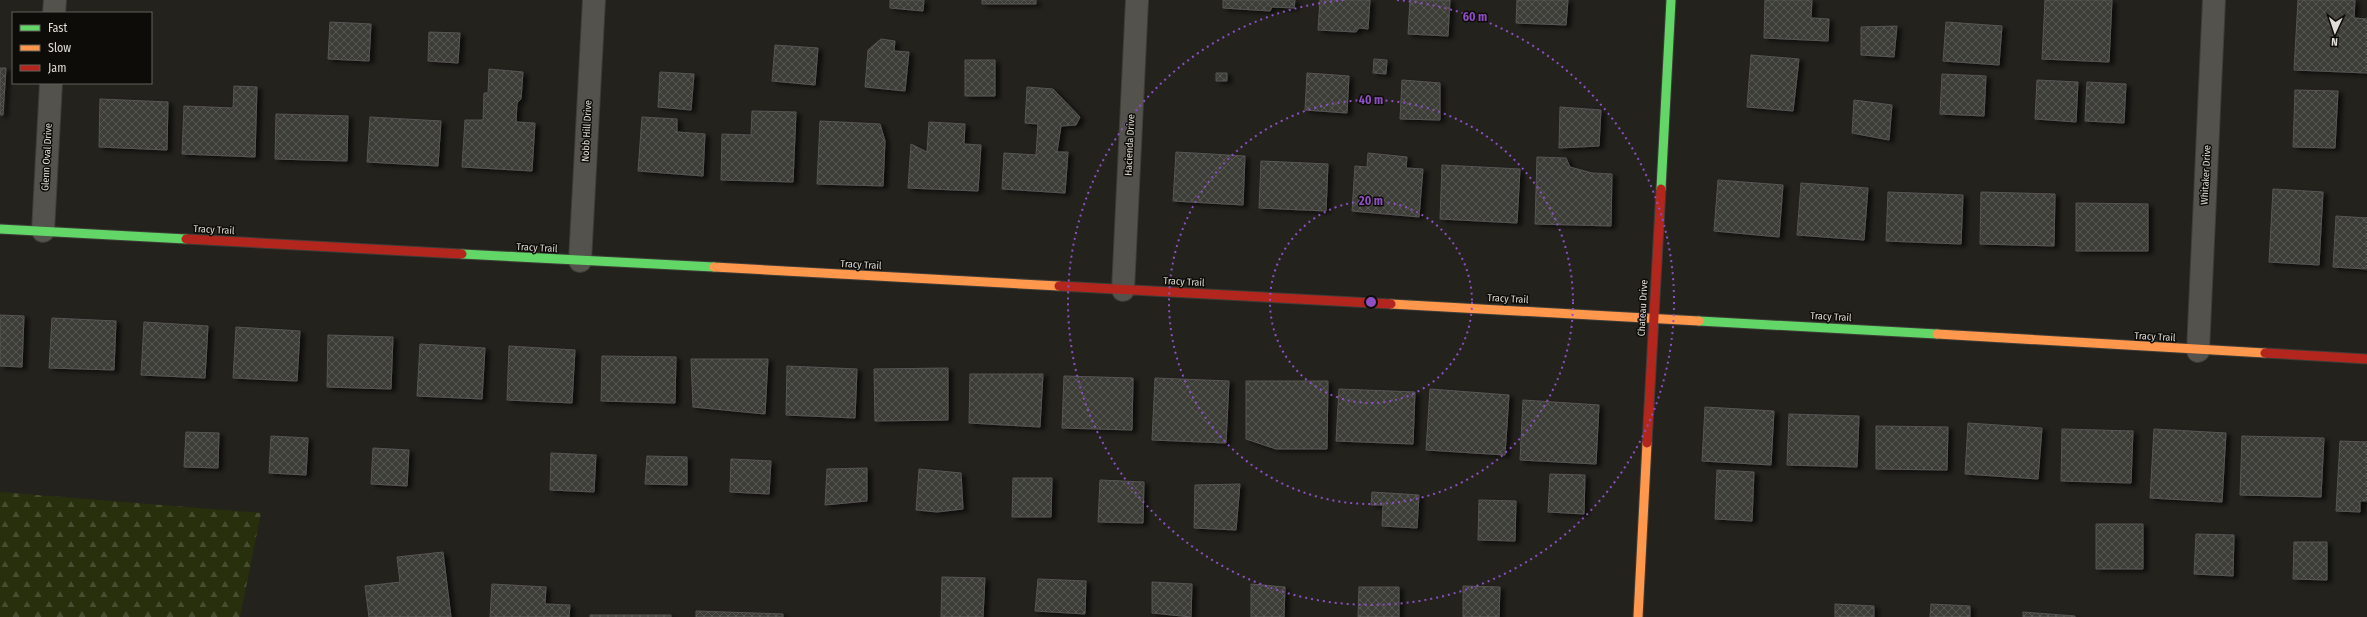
<svg xmlns="http://www.w3.org/2000/svg" width="2367" height="617" viewBox="0 0 2367 617" font-family="'Fira Sans Condensed',sans-serif">
<style>
.forest{fill:url(#forest-firs)}
.building{fill:url(#building-cross-hatch);stroke:#575553;filter:url(#shadow)}
.lines{fill:none;stroke-linecap:round;stroke-linejoin:round}
.street-casing{stroke:#3e3d38;stroke-width:24}
.fast-casing{stroke:#3e3d38;stroke-width:11}
.slow-casing{stroke:#3e3d38;stroke-width:11}
.jam-casing{stroke:#3e3d38;stroke-width:11}
.street{stroke:#53524d;stroke-width:22}
.fast{stroke:#63d668;stroke-width:9}
.slow{stroke:#ff974d;stroke-width:9}
.jam{stroke:#b3261e;stroke-width:9}
.ring{fill:none;stroke:#8f4fc4;stroke-width:2;stroke-dasharray:2 4}
.labels{text-anchor:middle;dominant-baseline:central;stroke-width:3;stroke-linejoin:round;paint-order:stroke}
.street-label{font-size:10px;fill:#dfddd6;stroke:#0e0c08}
.centre{fill:#8f4fc4;stroke:#0e0c08;stroke-width:2}
.ring-label{font-size:12px;text-anchor:middle;font-weight:bold;fill:#8f4fc4;stroke:#0e0c08;stroke-width:3;stroke-linejoin:round;paint-order:stroke}
</style>
<defs>
<pattern id="forest-firs" width="22" height="20" patternUnits="userSpaceOnUse"><rect width="22" height="20" fill="#282f0d"/><path d="M5 1l3.5 6h-7zM16 11l3.5 6h-7z" fill="#474d30"/></pattern>
<pattern id="building-cross-hatch" width="8" height="8" patternUnits="userSpaceOnUse"><rect width="8" height="8" fill="#3e3c39"/><path d="M0 0l8 8M0 8l8-8" fill="none" stroke="#595855"/></pattern>
<filter id="shadow"><feDropShadow dx="4.5" dy="2.5" stdDeviation="2" flood-color="#0009"/></filter>
</defs>
<rect width="100%" height="100%" fill="#23221d"/>
<path class="forest" d="M0,492l261,21 -21,104h-240z"/>
<path class="building" d="M890,0h34l-1,11 -33,-3z
M982,0h54v4h-54z
M1223,0h72l-1,8 -22,-1 -2,4 -47,-3z
M1320,0h50l-2,29 -9,-1 -3,4 -38,-2z
M1410,0h40l-2,36 -40,-2z
M1517,0h51l-2,25 -50,-2z
M1765,0h47l-1,18 18,1 -1,22 -64,-3z
M2045,0h67l-3,62 -67,-3z
M2298,0h57l-1,18 13,1v54l-73,-3z
M330,22l41,2 -2,37 -41,-2z
M1946,22l56,4 -3,39 -56,-4z
M1897,26l-3,31 -33,-2v-28z
M429,32l31,1 -2,30 -30,-2z
M881,39l14,2 -1,10 15,1 -4,39 -40,-4 3,-37z
M775,45l43,3 -3,37 -43,-4z
M1751,55l48,4 -6,52 -46,-4z
M1374,59l13,1 -1,14 -13,-1z
M965,60h30v36h-30z
M0,68h6l-3,47h-3z
M489,69l34,3 -2,27 -4,4 -1,19 19,1 -3,48 -70,-4 3,-47h18l1,-27h4z
M660,72l34,2 -3,36 -33,-3z
M1216,73h11v8h-11z
M1307,73l42,3 -2,37 -42,-3z
M1942,74l44,2 -2,40 -44,-2z
M1402,80l38,3v37l-40,-1z
M2037,80l41,2 -2,40 -41,-3z
M2087,82l39,2 -2,39 -39,-2z
M234,86l23,1 -2,70 -73,-3 2,-48 49,2z
M1027,87l26,2 27,28 -4,8 -15,1 -4,26h11l-3,41 -63,-4 2,-36 32,2 2,-31 -13,-1z
M2295,90l43,1 -3,57 -42,-1z
M100,99l68,3 -1,48 -68,-3z
M1854,100l38,5 -3,35 -37,-7z
M1560,107l41,3 -2,36 -40,2z
M752,111l44,1 -3,70 -72,-2 1,-46 29,1z
M276,114l72,2 -1,45 -72,-2z
M370,117l71,4 -3,45 -71,-4z
M642,117l35,2v13l28,2 -2,42 -65,-5z
M820,121l60,3 5,17 -2,45 -66,-2z
M929,122l36,2 -1,20 17,1 -3,46 -70,-3 3,-44 16,8z
M1176,152l69,4 -2,49 -70,-4z
M1368,153l39,4 -1,11 17,1 -4,48 -67,-6 3,-45 12,1z
M1537,157l29,1 4,9 22,6 20,1 -1,52 -76,-2z
M1261,161l67,3 -2,47 -67,-3z
M1442,165l78,4 -3,54 -77,-4z
M1718,180l65,5 -4,52 -65,-6z
M1801,183l67,5 -4,52 -67,-5z
M2273,189l50,3 -4,73 -50,-3z
M1888,192l75,3 -2,49 -75,-3z
M1981,192l74,2 -1,52 -74,-2z
M2076,203l72,1v47h-72z
M2336,216l31,2v51l-34,-2z
M0,315l24,1 -2,51 -22,-1z
M52,318l64,3 -2,49 -65,-2z
M144,322l64,4 -3,52 -64,-3z
M236,327l64,4 -3,50 -64,-3z
M328,335l65,2 -2,52 -64,-2z
M420,344l65,4 -3,51 -65,-3z
M509,346l66,4 -3,53 -65,-3z
M602,356l74,1 -1,46 -74,-2z
M691,359h77l-3,55 -72,-7z
M787,366l70,3 -2,49 -69,-3z
M948,368v52l-73,1 -1,-52z
M970,374h73l-3,53 -71,-4z
M1064,376l69,2 -1,52 -70,-2z
M1155,378l74,3 -3,62 -74,-3z
M1246,381h82l-1,68h-51l-30,-10z
M1339,389l76,3 -2,52 -77,-3z
M1430,389l79,6 -4,60 -79,-5z
M1523,400l76,5 -3,59 -76,-4z
M1705,407l69,4 -3,54 -69,-4z
M1789,414l70,2 -2,51 -70,-2z
M1968,423l74,5 -4,51 -73,-5z
M1876,426l72,1 -1,43 -71,-1z
M2062,429l71,2 -2,52 -70,-2z
M2154,429l72,4 -4,69 -72,-4z
M186,432l33,1 -1,35 -34,-1z
M271,436l37,2 -2,37 -37,-2z
M2242,436l82,2 -3,59 -81,-2z
M2340,441l27,1v59h-7v11l-24,-1z
M373,448l36,2 -2,36 -36,-2z
M551,453l45,2 -2,37 -44,-2z
M647,456l40,1v28l-42,-1z
M731,459l40,2 -2,33 -39,-2z
M867,468v33l-42,4 2,-36z
M919,469l42,4 2,36 -26,3 -21,-2z
M1717,470l37,2 -2,49 -37,-2z
M1550,474l35,1 -1,39 -36,-2z
M1013,478h39l-1,39h-39z
M1100,480l44,2 -1,41 -45,-1z
M1240,484l-4,46 -42,-2 1,-43z
M1372,492l47,3 -2,33 -35,-2 1,-21h-12z
M1479,500l37,1 -1,40 -37,-1z
M2096,524h47v45h-47z
M2196,534l38,1 -1,41 -39,-2z
M2294,542h33v38l-34,-1z
M443,552l8,65h-82l-4,-31 35,-4 -3,-25z
M942,577l43,1 -2,39h-42z
M1038,579l48,2 -1,33 -50,-3z
M1152,582l40,2 -1,33 -39,-4z
M492,584l54,3 -1,17 25,1 -1,12h-79z
M1251,584l34,3 -1,30h-33z
M1463,586l37,1 -1,30h-36z
M1359,587h40v30h-41z
M1835,604l39,2v11h-39z
M1931,604l39,2v11h-40z
M696,611l87,3v3h-87z
M2023,612l52,4v1h-52z
M590,615h81v2h-81z"/>
<g class="lines">
<defs>
<path id="street" d="M54,13l1,-13
M43,231l8,-148
M580,261l14,-261
M1123,290l14,-290
M2198,351l16,-351"/>
<path id="fast" d="M1661,189l10,-189
M0,229l186,10
M462,254l252,13
M1699,321l238,13"/>
<path id="slow" d="M714,267l345,19
M1391,304l308,17
M1937,334l328,19
M1638,617l9,-174"/>
<path id="jam" d="M186,239l276,15
M1059,286l332,18
M2265,353l102,6
M1647,443l14,-254"/>
</defs>
<use href="#street" class="street-casing"/>
<use href="#fast" class="fast-casing"/>
<use href="#slow" class="slow-casing"/>
<use href="#jam" class="jam-casing"/>
<use href="#street" class="street"/>
<use href="#fast" class="fast"/>
<use href="#slow" class="slow"/>
<use href="#jam" class="jam"/>
</g>
<g class="ring">
<circle cx="1371" cy="302" r="101"/>
<circle cx="1371" cy="302" r="202"/>
<path d="M1397 0A303 303 0 1 1 1345 0"/>
</g>
<g class="labels">
<g class="street-label">
<text transform="translate(587 131) rotate(-87)">Nobb Hill Drive</text>
<text transform="translate(1130 145) rotate(-87)">Hacienda Drive</text>
<text transform="translate(47 157) rotate(-87)">Glenn Oval Drive</text>
<text transform="translate(2206 175) rotate(-87)">Whitaker Drive</text>
<text transform="translate(214 230) rotate(3)">Tracy Trail</text>
<text transform="translate(537 248) rotate(3)">Tracy Trail</text>
<text transform="translate(861 265) rotate(3)">Tracy Trail</text>
<text transform="translate(1184 282) rotate(3)">Tracy Trail</text>
<text transform="translate(1508 299) rotate(3)">Tracy Trail</text>
<text transform="translate(1643 308) rotate(-87)">Chateau Drive</text>
<text transform="translate(1831 317) rotate(3)">Tracy Trail</text>
<text transform="translate(2155 337) rotate(3)">Tracy Trail</text>
</g>
</g>
<circle cx="1371" cy="302" r="6" class="centre"/>
<g class="ring-label">
<text x="1475" y="21">60 m</text>
<text x="1371" y="104">40 m</text>
<text x="1371" y="205">20 m</text>
</g>
<rect x="12" y="12" width="140" height="72" fill="#0e0c08" stroke="#62605a"/>
<rect x="20" y="25" width="20" height="6" fill="#63d668" stroke="#62605a"/>
<text x="48" y="32" font-size="12" fill="#dfddd6">Fast</text>
<rect x="20" y="45" width="20" height="6" fill="#ff974d" stroke="#62605a"/>
<text x="48" y="52" font-size="12" fill="#dfddd6">Slow</text>
<rect x="20" y="65" width="20" height="6" fill="#b3261e" stroke="#62605a"/>
<text x="48" y="72" font-size="12" fill="#dfddd6">Jam</text>
<g transform="translate(2335 32) rotate(183)" stroke="#0e0c08" stroke-width="3" paint-order="stroke">
<path d="M0-3L7 15L0 10L-7 15Z" fill="#dfddd6"/>
<text y="-6" font-size="11" font-weight="bold" text-anchor="middle" fill="#dfddd6">N</text>
</g>
</svg>
